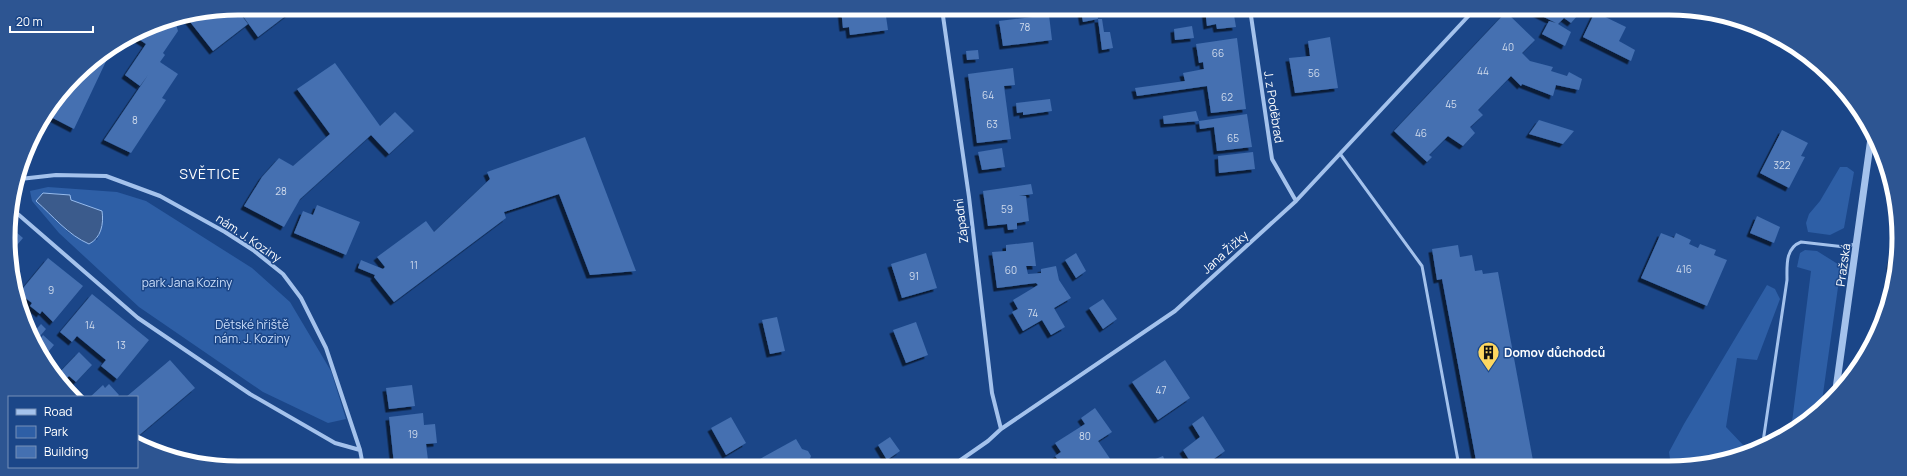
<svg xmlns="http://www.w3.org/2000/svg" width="1907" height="476" viewBox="0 0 1907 476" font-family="Manrope,sans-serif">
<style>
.green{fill:#2e5fa6;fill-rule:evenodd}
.water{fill:#3b5b8c;stroke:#97bcee}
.building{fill:#4470b1;filter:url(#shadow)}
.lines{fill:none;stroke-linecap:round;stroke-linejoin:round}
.service{stroke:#a4c2ec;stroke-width:3}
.minor{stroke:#a4c2ec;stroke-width:4}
.tertiary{stroke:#a4c2ec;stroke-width:7}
.labels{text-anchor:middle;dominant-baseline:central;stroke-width:3;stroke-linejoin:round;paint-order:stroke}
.number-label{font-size:10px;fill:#d0dbec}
.street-label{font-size:12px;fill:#fff;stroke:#1b4688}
.park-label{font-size:12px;fill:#caddf9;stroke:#1b4688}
.poi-label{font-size:12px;font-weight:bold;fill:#fff;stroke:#1b4688;text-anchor:start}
.quarter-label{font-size:14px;letter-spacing:1px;fill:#fff;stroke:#1b4688}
.rim{fill:none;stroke:#fff;stroke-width:5}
</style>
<defs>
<filter id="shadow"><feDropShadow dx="-3.5" dy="3.5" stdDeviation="0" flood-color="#0009"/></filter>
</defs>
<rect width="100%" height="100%" fill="#1b4688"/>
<path class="green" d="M1840,167h7l7,5 -10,56 -14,7 -22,-3 -2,-9 3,-9 11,-13z
M48,187l69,5 29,9 106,67 38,34 41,69 15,48 -18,4 -65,-31 -124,-85 -80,-74 -27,-32 -2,-10zM43,193l27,2v5l32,11c2,11 -1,19 -5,29l-28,-7 -12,-13z
M1805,250l12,1 24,15 -20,142 -30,22 20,-159 -14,-4 3,-14z
M1767,285l8,4 5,10 -23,61 -20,-2 -11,69 18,19c-18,11 -52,20 -73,20l-2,-14 15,-28z"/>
<path class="water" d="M43,193l27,2 1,5 31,11c2,13 -1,27 -13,33 -21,-9 -36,-28 -53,-43z"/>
<path class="building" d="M236,8l12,16 -35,27 -26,-33z
M237,8h59l-38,29z
M841,9h44l3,21 -38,5 -1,-8 -6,1z
M1094,9h3l1,10 -15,3 -2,-11z
M1205,9h28l3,18 -19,2 -1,-5 -9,2z
M1530,10h46l3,4 -8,9 -7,-5 -6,6 13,8 -6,14 -23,-12 7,-13 7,2z
M1506,12l29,28 -13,13 8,8 23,6 -2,4 16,5 2,-4 13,7 -3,11 -23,-5 -3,11 -31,-12 -1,2 -10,-10 -33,34 5,5 -13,12 5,6 -12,13 -15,-10 -19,19 3,2 -5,5 -33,-31z
M1595,12l31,15 -7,14 16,9 -4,11 -48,-24z
M1049,15l3,25 -49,6 -4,-25z
M1098,19h4l2,13h6l3,16 -11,2z
M172,21l4,3 2,7 -15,22 2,2 -5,7 18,12 -16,24 4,2 -35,53 -27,-13 44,-65 -8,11 -15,-11 21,-31 -12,-8 16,-11z
M1192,26l2,12 -19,2 -1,-11z
M1330,37l8,51 -43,5 -6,-35 21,-2 -2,-15z
M1237,38l9,71 -35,4 -4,-27 -70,10 -2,-8 50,-7 -2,-8 21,-4 -1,-7 -4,1 -3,-19z
M978,50l1,9 -12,1 -1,-9z
M105,53l4,2 -35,74 -25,-13 37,-51z
M335,63l45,63 15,-14 19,19 -25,23 -18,-19 -71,64 -16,28 -40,-21 18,-29 17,-19 14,8 37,-32 -33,-45z
M1013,68l2,17 -11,1 7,53 -34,4 -9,-69z
M1050,99l2,12 -29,4v-3l-6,1 -1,-10z
M1196,111l3,10 -35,3 -1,-8z
M1247,114l5,33 -35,4 -3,-24 -14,2 -1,-8z
M1539,120l35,11 -11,13 -34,-10z
M1782,130l26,13 -7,13 4,1 -16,31 -29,-15z
M585,137l51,134 -46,4 -31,-81 -55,18 2,6 -112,84 -20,-25 1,-2 -17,-7 3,-8 22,9 2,-2 -8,-10 49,-36 8,11 56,-53 -3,-7z
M1002,148l3,19 -23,3 -4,-18z
M1253,152l2,17 -36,4 -1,-17z
M1031,184l2,10 -14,2h7l3,25 -12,2v6l-9,1 -1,-6 -19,2 -5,-35z
M317,205l43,17 -14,33 -52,-22 9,-22 10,4z
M1757,216l23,11 -6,16 -24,-10z
M9,226l14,12 -11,13 -2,-14z
M1661,233l13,5 2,-5 15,7 -2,4 9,4 2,-4 16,6 -2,5 13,5 -20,46 -66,-28z
M1033,242l3,24h-10l2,8 13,-1v-4l15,-3 3,14 12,18 -17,10 11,19 -14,8 -9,-15 -19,11 -11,-19 6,-3 -5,-9 25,-15 -2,-2 -39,5 -5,-36 14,-1v-6z
M1895,244l2,24 -9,31 4,-32 -2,-1z
M1458,245l2,12 12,-2 3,16 7,-1 1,4 15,-2 36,194h-57l-35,-187 -5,1 -5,-31z
M926,253l11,35 -35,10 -11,-34z
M1076,253l10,18 -10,7 -11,-18z
M48,258l35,28 -30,36 -11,-11 -2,3 -10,-8 2,-3 -13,-10z
M92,294l57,46 -32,39 -16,-13 5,-6 -29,-24 -5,6 -12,-10z
M1103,299l14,20 -14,10 -14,-21z
M777,317l8,34 -15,3 -8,-34z
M916,322l12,33 -22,8 -13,-33z
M41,324l5,5 -10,12 -4,-7z
M43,335l11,10 -10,12 -7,-14z
M79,352l13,13 -16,17 -7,-6 -7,7 -6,-4 4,-4 -2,-1z
M170,360l25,28 -58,49v-40h-11z
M1165,360l25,38 -32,22 -26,-38z
M109,384l10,11 -2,2h-27l13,-12 2,3z
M412,385l3,21 -26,3 -3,-21z
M1095,408l17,24 -14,9 17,25h-55l2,-1 -7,-9 6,-4 -6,-9 30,-19 -4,-6z
M423,413l1,12 11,-1 2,19 -11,1 2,16 -34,4 -5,-47z
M1203,416l22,35 -21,15h-11l-10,-16 17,-13 -8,-13z
M731,417l15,26 -20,12 -15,-27z
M890,437l10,14 -13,9 -9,-15z
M796,439l6,10 6,2 3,5 -2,5 3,5h-51l-3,-6z
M1163,456l4,10h-23l-1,-2z
M1412,461l1,5h-23l-1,-1z"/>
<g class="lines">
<path class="service" d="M1341,155l81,111 37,200
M1760,447l3,-5 24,-162c0,-14 -2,-32 14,-38l44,5 10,-3"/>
<path class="minor" d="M942,9l27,188 23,196 9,36
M1250,9l22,150 24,42
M20,179l36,-4 50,1 54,20 65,36 28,18 30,24 18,24 25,50 34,102 3,16
M12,209l126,109 112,76 85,49 25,7
M952,466l36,-25 13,-12 174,-118 121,-110 178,-191"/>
<path class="tertiary" d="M1835,396l36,-258"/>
</g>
<defs>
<symbol id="building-pin" viewBox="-11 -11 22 30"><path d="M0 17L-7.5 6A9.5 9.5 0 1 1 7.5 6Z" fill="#fdd761" stroke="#1b4688"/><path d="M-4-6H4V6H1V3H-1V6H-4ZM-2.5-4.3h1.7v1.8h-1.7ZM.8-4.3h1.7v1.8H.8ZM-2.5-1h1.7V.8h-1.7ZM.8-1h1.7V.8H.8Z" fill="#111"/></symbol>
</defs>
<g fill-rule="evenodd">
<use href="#building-pin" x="1476" y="340" width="25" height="34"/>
</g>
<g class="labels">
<g class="number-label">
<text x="1025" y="27">78</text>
<text x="1508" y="47">40</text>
<text x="1218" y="53">66</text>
<text x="1483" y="71">44</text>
<text x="1314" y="73">56</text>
<text x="988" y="95">64</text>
<text x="1227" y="97">62</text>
<text x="1451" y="104">45</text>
<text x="135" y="120">8</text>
<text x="992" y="124">63</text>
<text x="1421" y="133">46</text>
<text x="1233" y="138">65</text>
<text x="1782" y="165">322</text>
<text x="281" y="191">28</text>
<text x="1007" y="209">59</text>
<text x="414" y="265">11</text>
<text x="1684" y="269">416</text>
<text x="1011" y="270">60</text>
<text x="914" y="276">91</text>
<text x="51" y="290">9</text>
<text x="1033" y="313">74</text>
<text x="90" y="325">14</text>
<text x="121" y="345">13</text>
<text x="1161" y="390">47</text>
<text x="413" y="434">19</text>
<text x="1085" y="436">80</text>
</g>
<g class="street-label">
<text transform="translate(1274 107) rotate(81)">J. z Poděbrad</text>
<text transform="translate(961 221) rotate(-97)">Západní</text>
<text transform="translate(249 238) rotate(34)">nám. J. Koziny</text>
<text transform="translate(1225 252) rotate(-42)">Jana Žižky</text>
<text transform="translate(1843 265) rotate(-82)">Pražská</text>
</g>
<g class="park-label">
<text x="187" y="282">park Jana Koziny</text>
<text x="252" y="324">Dětské hřiště<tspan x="252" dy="14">nám. J. Koziny</tspan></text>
</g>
<g class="poi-label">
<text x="1504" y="352">Domov důchodců</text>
</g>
<g class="quarter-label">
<text x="210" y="173">SVĚTICE</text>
</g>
</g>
<path d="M0 0H1907V476H0ZM238 15H1669A223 223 0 0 1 1892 238V238A223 223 0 0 1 1669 461H238A223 223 0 0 1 15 238V238A223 223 0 0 1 238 15Z" fill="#2d5592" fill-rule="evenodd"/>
<path class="rim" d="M238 15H1669A223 223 0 0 1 1892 238V238A223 223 0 0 1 1669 461H238A223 223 0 0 1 15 238V238A223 223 0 0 1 238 15Z"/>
<rect x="8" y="396" width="130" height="72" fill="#1b4688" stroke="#7690b8"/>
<rect x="16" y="409" width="20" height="6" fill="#a4c2ec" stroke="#7690b8"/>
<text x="44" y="416" font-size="12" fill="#ffffff">Road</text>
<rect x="16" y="426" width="20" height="12" fill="#2e5fa6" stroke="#7690b8"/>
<text x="44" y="436" font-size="12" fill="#ffffff">Park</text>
<rect x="16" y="446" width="20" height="12" fill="#4470b1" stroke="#7690b8"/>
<text x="44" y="456" font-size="12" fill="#ffffff">Building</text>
<path d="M10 26v6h83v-6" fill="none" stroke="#ffffff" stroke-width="2"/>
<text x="16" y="26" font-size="12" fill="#ffffff" stroke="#1b4688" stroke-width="3" paint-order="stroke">20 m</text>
</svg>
